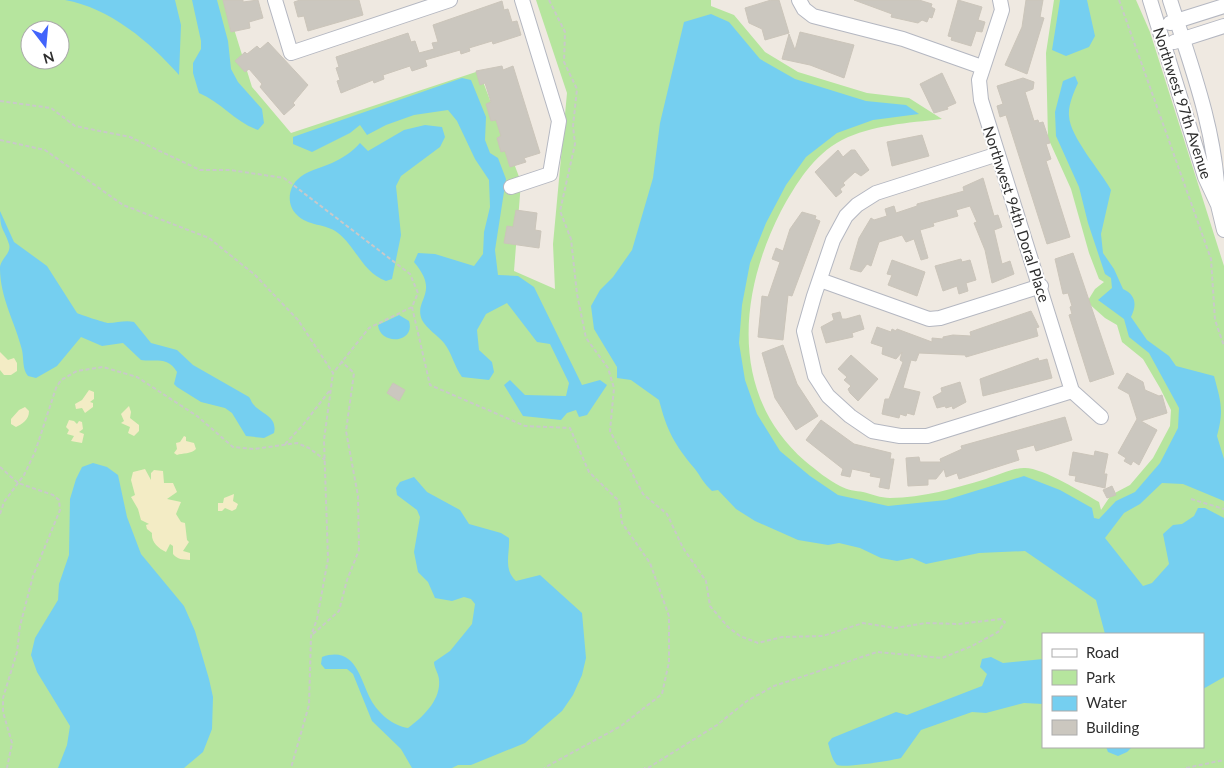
<svg xmlns="http://www.w3.org/2000/svg" width="1224" height="768" viewBox="0 0 1224 768" font-family="Lato,sans-serif">
<style>
.green{fill:#b6e59e;fill-rule:evenodd}
.sand{fill:#f3ecc5}
.water{fill:#75cff0}
.building{fill:#cbc7bf;stroke:#cbc5ba}
.lines{fill:none;stroke-linecap:round;stroke-linejoin:round}
.minor-casing{stroke:#b4b7c1;stroke-width:16}
.path{stroke:#c9c9c9;stroke-width:2;stroke-dasharray:4 2.5;stroke-linecap:butt}
.minor{stroke:#fff;stroke-width:14}
.labels{text-anchor:middle;dominant-baseline:central;stroke-width:4;stroke-linejoin:round;paint-order:stroke}
.street-label{font-size:15px;fill:#2e2e2e;stroke:#fff}
</style>
<rect width="100%" height="100%" fill="#efe9e1"/>
<path class="green" d="M0,0h225l27,87 39,46 188,-62 42,111 -7,89 41,18 -2,-45 14,-151 -31,-93h175v6l23,9 31,37 33,20 69,21 42,5 33,21c-34,4 -70,6 -100,21 -29,15 -46,44 -61,71 -42,82 -52,184 24,250 11,9 23,19 35,25 7,4 16,5 23,6 8,2 18,6 27,6 33,0 65,-10 96,-19 12,-4 27,-11 38,-11 18,-1 59,25 75,34l2,8 10,-15 19,-10 23,-27 17,-32 1,-16 -11,-22 -17,-29 -21,-17 -5,-17 -12,-7 -18,-16 8,-13 9,-7 -5,-3 -10,-26 -18,-64 -23,-51 -2,-85 8,-53h82l14,32 74,234v502h-1224zM30,30h30v30h-30zM1043,634h160v113h-160z"/>
<path class="sand" d="M0,352l8,8 6,-2 3,5v8l-6,4h-7l-4,-5z
M89,390l5,2v7l-4,3 3,1v4l-8,6 -3,-5 -6,1 -1,-5 7,-4z
M129,406l2,6 -1,6 9,7v6l-5,5 -6,-3 2,-6 -9,-4 3,-2 -3,-7z
M25,407l4,4c0,9 -7,13 -13,16l-5,-3v-5l8,-9z
M69,420l5,1 3,3 2,-3 3,1 1,7 -4,3 5,2 -2,9 -11,-2 3,-5 -7,-2 2,-4 -3,-3z
M184,436l2,1v4l8,2 2,6c-4,5 -14,4 -19,6l-3,-2 3,-4 -1,-6 4,-1z
M145,469l6,11v-7l3,-3 9,1 1,12h9l4,9 -10,7 14,3 -5,12 5,8 4,1 2,17 2,2 -6,9 7,2v7c-8,-1 -12,0 -17,-6v-8l-3,-2 -4,8c-8,-4 -15,-10 -14,-19l-5,-4 -1,-4 3,-1 -8,-4 -3,-11 -7,-12 4,-2 -4,-15 2,-8z
M234,494l-1,7 5,3 -2,5 -4,2 -7,-3 -3,3h-4v-8h5l1,-5z"/>
<path class="water" d="M65,0h110l6,25 -2,50c-29,-33 -69,-67 -114,-75z
M192,0h25l11,41 3,28 7,13 24,27 2,14 -6,7c-23,-8 -37,-28 -59,-37l-6,-20v-10l8,-14v-8z
M1060,0h27l8,36 -6,11 -23,9 -14,-6z
M711,14l18,8 31,37 35,20 71,22 40,4 13,9 -46,6 -36,13 -31,24 -20,28 -20,38 -16,40 -8,42 -3,38 6,37 12,34 23,37 30,25 28,19 50,11 58,-6 78,-24 36,14 32,18 2,10 5,1 17,-18 19,-9 25,-29 18,-35 1,-20 -30,-55 -20,-16 -5,-18 -26,-19 14,-12 -1,-10 -6,-4 -17,-51 -9,-36 -23,-51 -1,-24 8,-31 12,-5 3,7c-4,9 -10,22 -9,33 1,21 31,54 42,74l-10,44 2,19 11,16 9,20c13,6 14,16 8,28l16,23 22,16 7,10 38,10c7,26 10,34 3,60l7,23v42l-41,-17 -21,-1 -22,21 -16,9 -19,25 38,48 9,-3 17,-19 -6,-30 10,-9 9,-1 12,-8 4,-8h7l19,10v159l-21,12v-55h-98l-9,-34 -71,-49 -46,2 -53,11 -14,-6 -15,3 -16,-3 -21,-10 -21,-5 -11,2 -30,-5 -43,-19 -19,-12 -18,-19 -6,1c-8,-7 -11,-14 -17,-22 -21,-25 -28,-38 -36,-69l-28,-20 -14,-2v-11l-23,-38 -3,-23 9,-16 13,-13 19,-27 21,-72 7,-55 24,-101z
M462,78l9,2 15,37 -1,23 5,13 8,5 8,21 -11,71 3,25 20,1 16,11 48,98 18,-5 7,5 -20,30 -8,2 -3,-7 -9,3 -6,7 -38,-4 -19,-31 6,-5 15,15 41,1 3,-13 -19,-39 -13,-2 -30,-39 -21,11 -9,16 2,20 13,12 2,10 -5,8 -27,-3c-8,-11 -10,-24 -18,-34 -7,-8 -17,-14 -22,-23 -9,-21 19,-26 -8,-58l4,-9 17,1 39,12 9,-12 1,-22 6,-25 -1,-27 -14,-21 -18,-38 -9,-11 -34,5 -28,10 -19,10 -7,-10 -10,8 -38,19 -19,-8v-7z
M425,125l17,2 3,10 -5,10 -39,29 -5,10 5,49 -9,44 -6,2c-24,-9 -29,-33 -48,-48 -12,-10 -30,-6 -42,-19 -9,-9 -8,-25 1,-34 8,-9 24,-12 35,-17 11,-5 20,-11 28,-20l8,8 36,-21z
M0,211l14,31 33,24 30,47c1,1 29,10 31,10 9,0 17,-3 26,-1l17,21 26,7 16,15 56,32c2,2 2,5 4,7 8,10 25,12 21,29l-10,5 -18,-2 -14,-23 -7,-5 -24,-6 -24,-15 -3,-3 3,-12c-9,-16 -22,-10 -36,-12l-18,-17 -21,3 -21,-9 -24,29 -21,12 -8,-2c-6,-7 -4,-17 -6,-26 -7,-28 -22,-52 -22,-82 0,-9 12,-15 9,-24 -5,-16 -9,-13 -9,-33z
M399,315l10,6c7,22 -29,25 -31,4z
M93,463l14,4 11,8 9,42 14,37 43,52 11,25 14,48 4,18 -1,32 -9,23 -19,16h-126l9,-23 3,-19 -33,-54 -6,-17 4,-17 23,-38 1,-16 10,-29 1,-56 6,-20 6,-12z
M414,477l13,15 33,18 9,14 32,9 8,5c1,16 -6,31 7,43l24,-6 42,38 4,45 -4,17 -9,20 -11,16 -37,32 -54,22h-13l-6,3h-40l-11,-19 -29,-28 -19,-47 -6,-5h-22l-4,-5 1,-7c34,-12 38,23 49,43 7,13 22,26 37,28 15,-11 33,-28 31,-48 0,-6 -5,-12 -5,-18l16,-11 22,-27 3,-20 -4,-5 -7,-2 -12,4 -17,-3 -7,-16 -10,-10 -4,-20 6,-35 -3,-7 -20,-15 -1,-7 4,-6z
M991,657l12,6 40,-4v45l-19,-1 -38,10 -14,-1 -51,18 -20,28c-12,3 -56,10 -64,7 -5,-5 -7,-15 -9,-22l4,-5 64,-26 11,3 75,-29 5,-12 -7,-7 2,-8z
M1106,747h26l-5,5 -9,4 -10,-4z"/>
<path class="building" d="M223,0h20v2l15,-2 5,18 -14,4 1,6 -19,4z
M300,0h59l4,15 -55,16 -4,-15 -6,1 -4,-15z
M771,0h8l10,33 -24,7 -3,-11 -13,-6 -4,-15z
M854,0h65l13,4 -1,3 4,2 -3,9 -3,-1 -2,5 -5,-2 -4,3 -27,-6 1,-3z
M958,0l24,7 -4,13 7,2 -3,10 -6,-1 -5,15 -20,-6 1,-3 -4,-1z
M1026,0h17l-3,17 4,1 -17,56 -22,-9 17,-38z
M502,1l2,9 4,-1 4,13 5,-1 4,14 -28,9 -1,-3 -23,7 1,3 -9,3 -1,-4 -35,10 2,6 -15,5 -2,-5 -27,9 1,4 -10,4 -1,-3 -32,13 -4,-12 3,-1 -4,-12 3,-1 -3,-10 72,-24 3,9 4,-1 4,12 15,-4 -2,-6 6,-1 -5,-17z
M800,32l54,13 -10,33 -34,-13 -28,-6 7,-25 6,16z
M268,42l40,43 -15,18 2,2 -11,10 -24,-28 2,-3 -13,-15 -4,3 -10,-11 10,-9 2,2 10,-8 3,3z
M502,66l1,4 10,-4 27,87 -16,5 2,4 -16,5 -5,-16 -4,1 -4,-14 4,-2 -5,-16 -5,1 -5,-17 5,-2 -6,-19 -5,2 -4,-14z
M942,73l14,30 -9,4 1,2 -14,4 -14,-29z
M1023,78l11,4 -1,7 -8,3 9,29 4,-1 1,3 4,-1 7,21 -4,1 5,15 -5,2 24,76 -23,7 -41,-129 -6,2 -3,-11 6,-2 -6,-18z
M922,135l7,21 -37,10 -5,-24z
M838,150l5,7 8,-7h4l14,20 -8,6 -6,-4 -12,11 2,2 -5,4 2,3 -6,5 -21,-25z
M983,178l11,38 4,-1 4,12 -8,3 8,34 8,-3 4,13 -22,9 -7,-33 -11,-27 3,-1 -7,-16 -14,4 2,6 -25,7 1,3 -14,4 8,28 -7,2 -7,-21 -8,3 -4,-7 -23,7 -8,24 -4,-2 -6,8 -11,-3 9,-31 12,-20 3,2 13,-4 -2,-7 9,-3 2,7 21,-7v-2l47,-13 -1,-4z
M516,210l21,3 -2,17 6,1 -2,17 -35,-5 3,-17 6,1z
M802,212l14,4 -1,3 5,2 -28,75 -4,-1 -5,45 -25,-3 4,-41 6,1 12,-35 -8,-3 4,-11 7,3 7,-22z
M1073,253l41,121 -24,8 -21,-67 3,-1 -2,-7 2,-1 -4,-13 -5,1 -8,-35z
M961,259l1,3 8,-2 6,20 -10,3 2,8 -9,3 -2,-8 -14,5 -8,-25z
M892,260l33,12 -8,24 -29,-11 4,-10 -5,-1z
M1031,311l8,16 -3,1 2,8 -72,21 -1,-2 -46,-2 -3,8 -5,-1 -8,28 17,4 -6,23 -7,-2 -1,3 -6,-2 -1,4 -17,-4 3,-15h4l14,-37 -3,-2 2,-8 -6,7 -14,-5 1,-7 -12,-4 6,-16 14,5 1,-3 4,2 1,-2 35,13v-4l11,1v-2l10,-2 18,1 -1,-4z
M840,312l2,7h4l14,-4 4,14 -12,4 1,4 -27,6 -5,-16 13,-7 -2,-6z
M783,345l14,39 21,32 -22,14 -21,-32 -13,-45z
M851,355l27,24 -20,22 -8,-8 -2,-4 3,-3 -7,-6 3,-3 -9,-8z
M1038,358l1,3 8,-2 5,19 -69,18 -3,-17z
M1127,373l16,9 2,8 14,6 3,-1 5,18 -26,8 16,9 -18,35 -6,-4 -2,4 -7,-4 2,-3 -8,-5 19,-34 -8,-25 -11,-6z
M960,382l6,20 -13,7 -1,-3 -6,2 -1,-2 -8,2 -4,-11 9,-5 -1,-4z
M393,383l12,7 -6,11 -12,-8z
M1065,417l7,23 -36,11 -2,-6 -18,5 3,10 -60,19 -2,-6 -11,4 -2,-8 -8,10h-8v6l-20,1 -2,-28 13,-1 1,5h21l-1,-3 22,-10 -1,-3z
M821,420l33,24 37,9 -1,6h4l-5,30 -10,-2 2,-9 -11,-2 1,-3 -19,-4 -2,8 -9,-2 2,-6 -37,-29z
M1095,451l13,3 -4,20h3l-2,14 -30,-7 1,-5 -7,-1 4,-23 21,4z
M1112,486l4,9 -9,3 -4,-8z"/>
<g class="lines">
<defs>
<path id="minor" d="M275,0l16,53 159,-53
M799,0l5,9 9,7 90,23 79,28
M1000,0l2,10 -23,70 2,20 91,291 29,26
M1150,0l55,177 13,28 6,25
M1170,0c21,65 46,131 48,200
M1170,23l54,-17
M1174,42l50,-16
M998,154l-122,39 -19,12 -11,11 -13,24 -19,56 -10,35 11,45 13,20 22,20 22,15 28,5h27l145,-45
M511,187l39,-13 9,-53 -37,-121
M820,280l109,39 11,-1 101,-32"/>
</defs>
<use href="#minor" class="minor-casing"/>
<path class="path" d="M549,0l16,32 -1,30 13,27 -4,37 2,18 -15,67 11,28 6,55 9,44 22,30 6,20 -4,43 33,63 24,20 16,34 23,33 4,25 18,21 12,9 18,7 24,-6 41,-1 40,-13 32,5 31,-5 32,1 43,-5 4,3 -7,10 -26,14 -30,12 -65,-6 -103,34 -27,15 -30,24 -69,43h-4
M1119,0l92,259 4,61 9,26
M0,101l51,7 24,18 55,11 70,33h30l54,8 126,96 8,19 -6,14 -43,21 -36,45
M0,140l45,10 78,55 86,33 46,37 43,45 35,53 -9,67 4,119 -11,60 -6,17 -2,69 -18,63
M412,307l18,78 95,41 45,2 19,44 30,29 3,22 28,40 19,53v46l-7,32 -41,32 -77,42
M285,444l18,-19 27,-35
M0,467l18,16 35,12 6,5 1,10 -27,66 -13,50 -3,26 -14,46v14l9,31 -5,25
M1191,499l33,10
M0,514l4,-12 20,-27 11,-23 21,-64 5,-8 16,-9 26,-4 34,10 60,39 36,31 21,2 43,-6 12,5 16,12
M313,634l26,-23 8,-31 12,-30 -1,-54 -12,-65 8,-58 -13,-12
M1186,768l38,-8"/>
<use href="#minor" class="minor"/>
</g>
<g class="labels">
<g class="street-label">
<text transform="translate(1183 103) rotate(72)">Northwest 97th Avenue</text>
<text transform="translate(1017 214) rotate(72)">Northwest 94th Doral Place</text>
</g>
</g>
<rect x="1042" y="633" width="162" height="115" fill="#ffffff" stroke="#ababab"/>
<rect x="1052" y="649" width="25" height="8" fill="#ffffff" stroke="#ababab"/>
<text x="1086" y="658" font-size="15" fill="#2e2e2e">Road</text>
<rect x="1052" y="670" width="25" height="15" fill="#b6e59e" stroke="#ababab"/>
<text x="1086" y="683" font-size="15" fill="#2e2e2e">Park</text>
<rect x="1052" y="696" width="25" height="15" fill="#75cff0" stroke="#ababab"/>
<text x="1086" y="708" font-size="15" fill="#2e2e2e">Water</text>
<rect x="1052" y="720" width="25" height="15" fill="#cbc7bf" stroke="#ababab"/>
<text x="1086" y="733" font-size="15" fill="#2e2e2e">Building</text>
<g transform="translate(45 45) rotate(164)"><circle r="24" fill="#ffffff" stroke="#ababab"/>
<path d="M0-4L9 19L0 12L-9 19Z" fill="#4264fb"/>
<text y="-8" font-size="14" font-weight="bold" text-anchor="middle" fill="#2e2e2e">N</text>
</g>
</svg>
